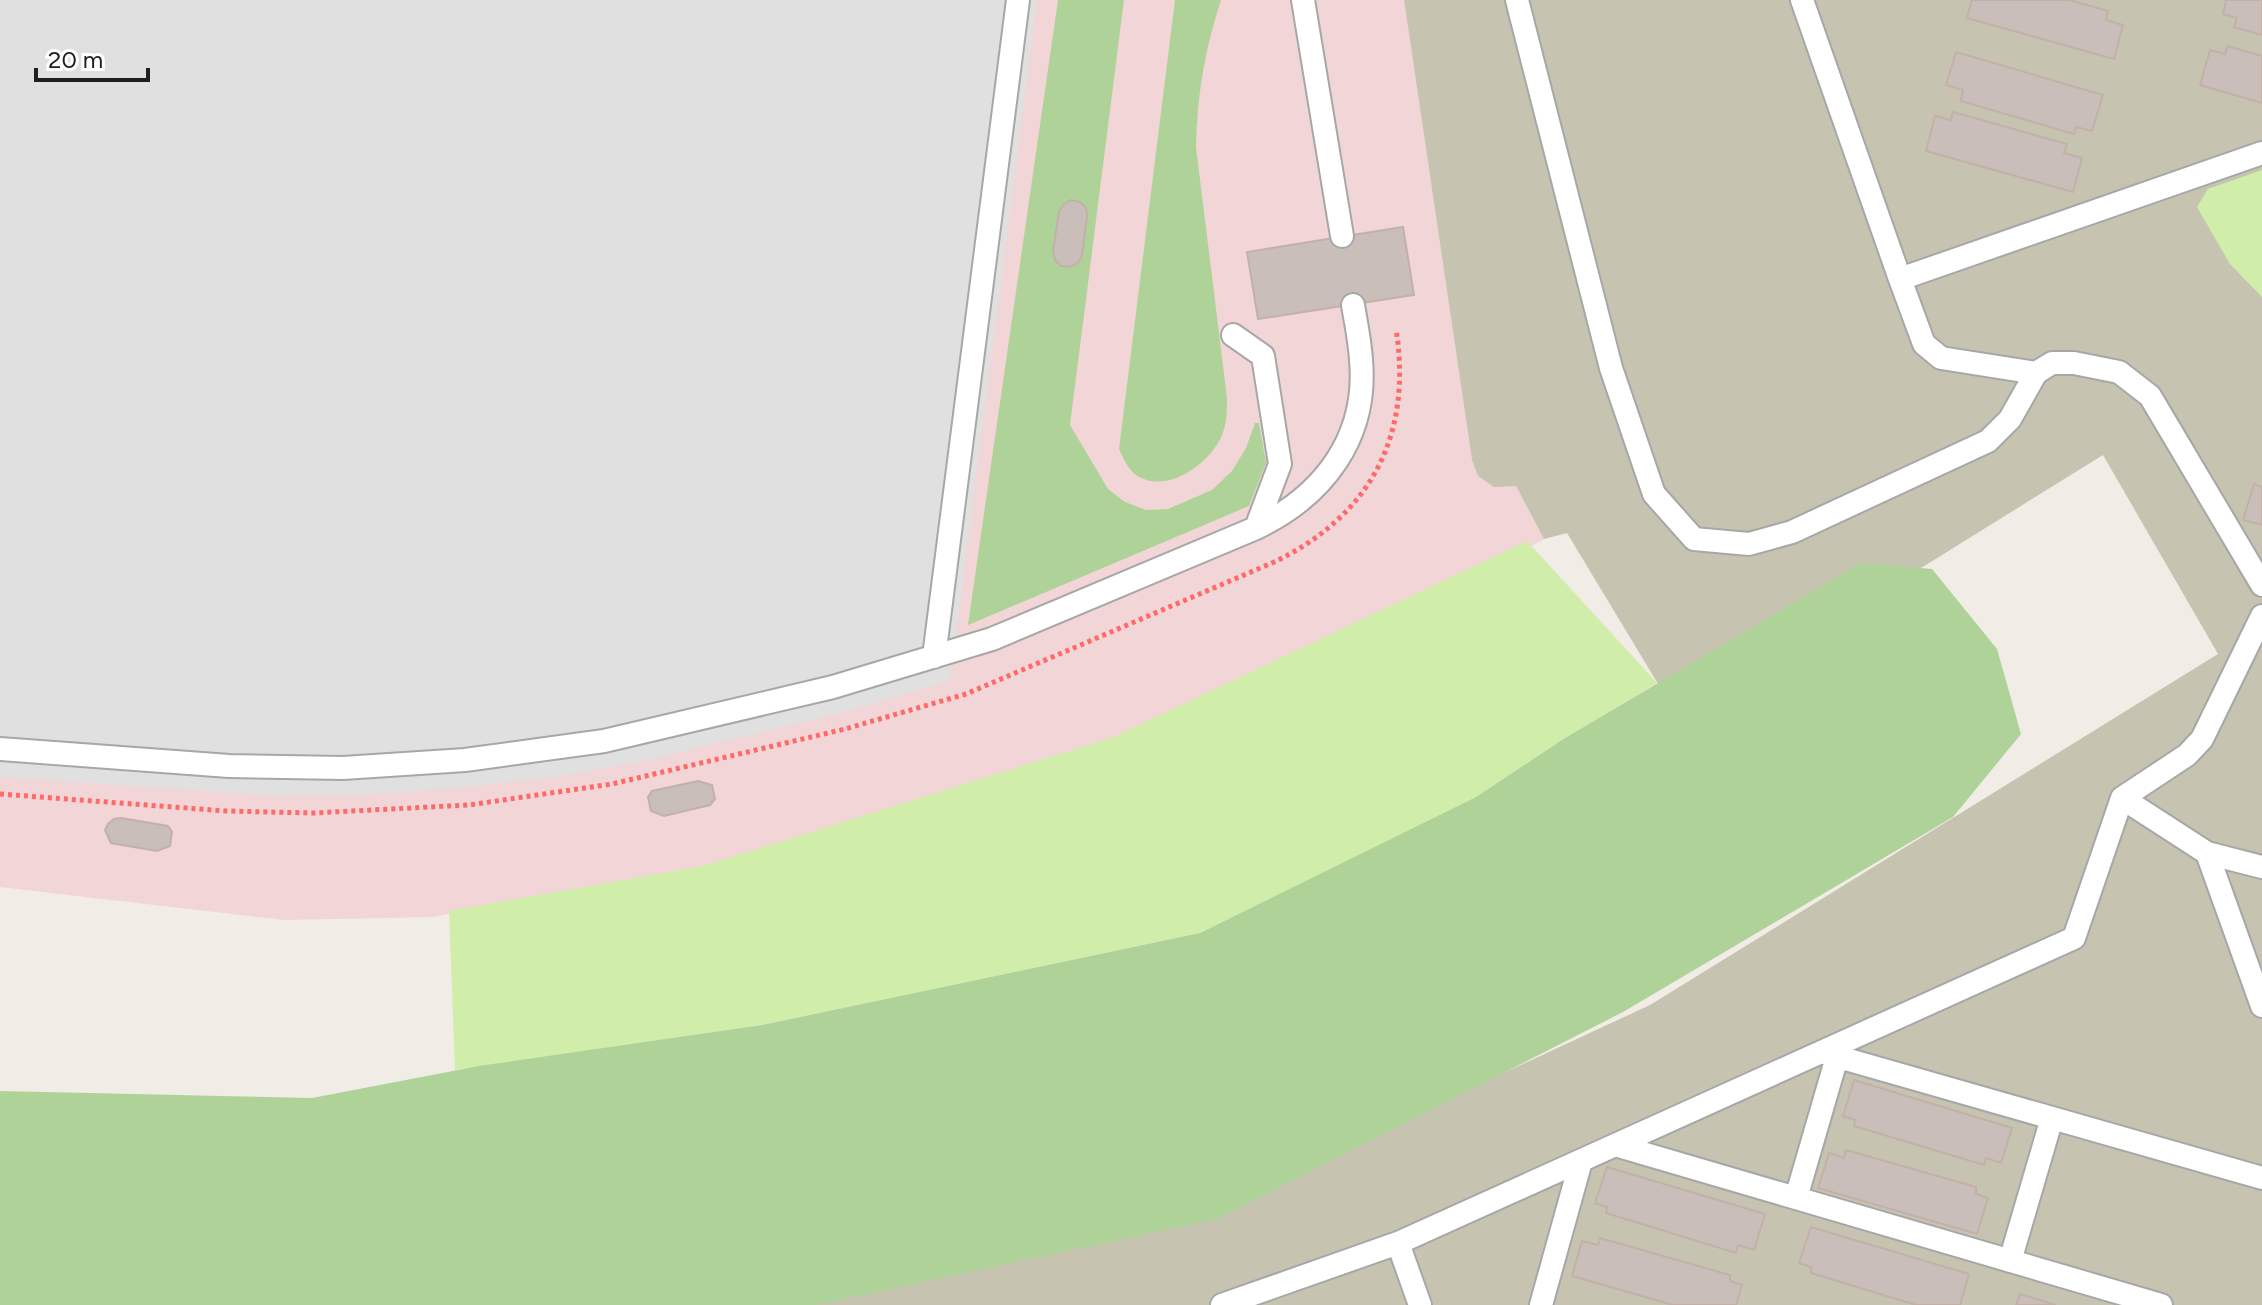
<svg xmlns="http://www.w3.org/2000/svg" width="2262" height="1305" viewBox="0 0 2262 1305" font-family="Figtree,sans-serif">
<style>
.commercial{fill:#f2d5d6}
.construction{fill:#c6c4b1}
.grass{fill:#d1edaa}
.forest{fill:#afd299}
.parking{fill:#e0e0e0}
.building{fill:#c9beb9;stroke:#c3b1a7;stroke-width:2}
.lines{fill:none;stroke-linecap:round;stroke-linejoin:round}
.lane-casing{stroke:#a7a7a7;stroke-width:26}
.path{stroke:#ff6a69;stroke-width:5;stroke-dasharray:4 4;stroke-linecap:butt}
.lane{stroke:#fff;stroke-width:22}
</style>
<rect width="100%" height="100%" fill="#f1ece6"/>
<path class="commercial" d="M0,0h1404l68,460 44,26 28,53 -295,162 -318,122 -499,94 -148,3 -284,-33z"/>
<path class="construction" d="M1404,0h858v1305h-1477l561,-159 304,-141 568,-351 -115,-199 -293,182 -135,75 -108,-179 -23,6 -28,-53 -22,1 -16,-11 -6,-16z"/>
<path class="grass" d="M2262,170v127l-32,-33 -33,-57 11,-18z
M1527,541l130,142 -92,55 -89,59 -276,136 -438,92 -307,45 -6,-159 254,-45 411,-129z"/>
<path class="forest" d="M1058,0h66l-54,425 38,64 17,13 21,8 22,-1 44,-19 20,-19 14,-23 9,-25h4l7,40 -17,43 -281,119z
M1175,0h46c-16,49 -24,95 -25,147l31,251c0,13 0,25 -5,37 -11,27 -51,57 -81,43 -12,-6 -17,-18 -22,-29z
M1861,563l71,6 65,80 24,85 -68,83 -330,195 -406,207 -401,86h-816v-214l312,7 167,-32 283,-41 438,-92 276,-136 89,-59z"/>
<path class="parking" d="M0,0h1037l-87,681 -110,32 -184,45 -94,18 -95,11 -93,7 -92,2 -282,-19z"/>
<path class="building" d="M1972,0h97l39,11 -2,9 17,5 -9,34 -147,-41z
M2226,0h36v35l-28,-8 3,-9 -14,-4z
M2227,46l35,10v47l-62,-18 10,-35 15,4z
M1956,52l147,43 -11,36 -16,-4 -2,7 -113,-33 2,-11 -17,-5z
M1953,112l114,32 -3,9 18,5 -9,34 -147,-41 9,-35 16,4z
M1071,200l9,2 6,6 1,8 -5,39 -4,8 -8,4 -9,-1 -6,-6 -2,-9 6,-39 4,-7z
M1403,227l11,68 -156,24 -11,-67z
M2254,484l8,3v38l-19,-5z
M698,781l14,4 3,14 -5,6 -46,11 -13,-5 -3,-14 4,-6z
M121,818l47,8 4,6 -2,14 -13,5 -46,-8 -6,-13 3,-6 6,-5z
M1854,1080l158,48 -11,35 -15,-5 -2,7 -130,-39 1,-6 -12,-4z
M1846,1150l130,37v7l12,4 -11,36 -159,-46 11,-35 15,5z
M1607,1167l158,47 -11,36 -16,-5 -2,8 -130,-40 1,-6 -12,-4z
M1811,1227l158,47 -9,31h-44l-105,-32v-6l-12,-4z
M1600,1238l130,37v6l12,4 -6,20h-63l-101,-29 10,-35 16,4z
M2020,1294l36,11h-40z"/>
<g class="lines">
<defs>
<path id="lane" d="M1303,0l39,236
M1517,0l94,368 43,126 40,45 55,5 43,-12 196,-91 22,-22 26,-46 16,-10h22l45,9 31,24 112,189
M1802,0l98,279 362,-126
M1900,279l24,65 17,14 95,15
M1233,335l30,21 17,108 -24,64
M934,657l84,-657
M0,749l229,17 114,2 122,-8 139,-19 229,-54 159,-48 264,-111c67,-32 112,-90 105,-168 -1,-18 -5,-37 -8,-55
M2122,798l85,55 55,153
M2207,853l55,14
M1821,1052l441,126
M1615,1145l546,160
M1796,1198l41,-141
M1398,1243l22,62
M2010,1261l42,-143
M1222,1305l176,-62 676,-305 48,-140 65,-43 15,-16 60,-123
M1541,1305l40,-144"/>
</defs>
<use href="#lane" class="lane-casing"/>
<path class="path" d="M0,794l226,17 87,2 156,-8 143,-21 233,-55 121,-35 306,-131c98,-46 141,-127 124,-234"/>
<use href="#lane" class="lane"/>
</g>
<path d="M36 68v12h112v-12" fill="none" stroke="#202020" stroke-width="4"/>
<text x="48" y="68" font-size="24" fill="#202020" stroke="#ffffff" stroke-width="6" paint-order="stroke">20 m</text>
</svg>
